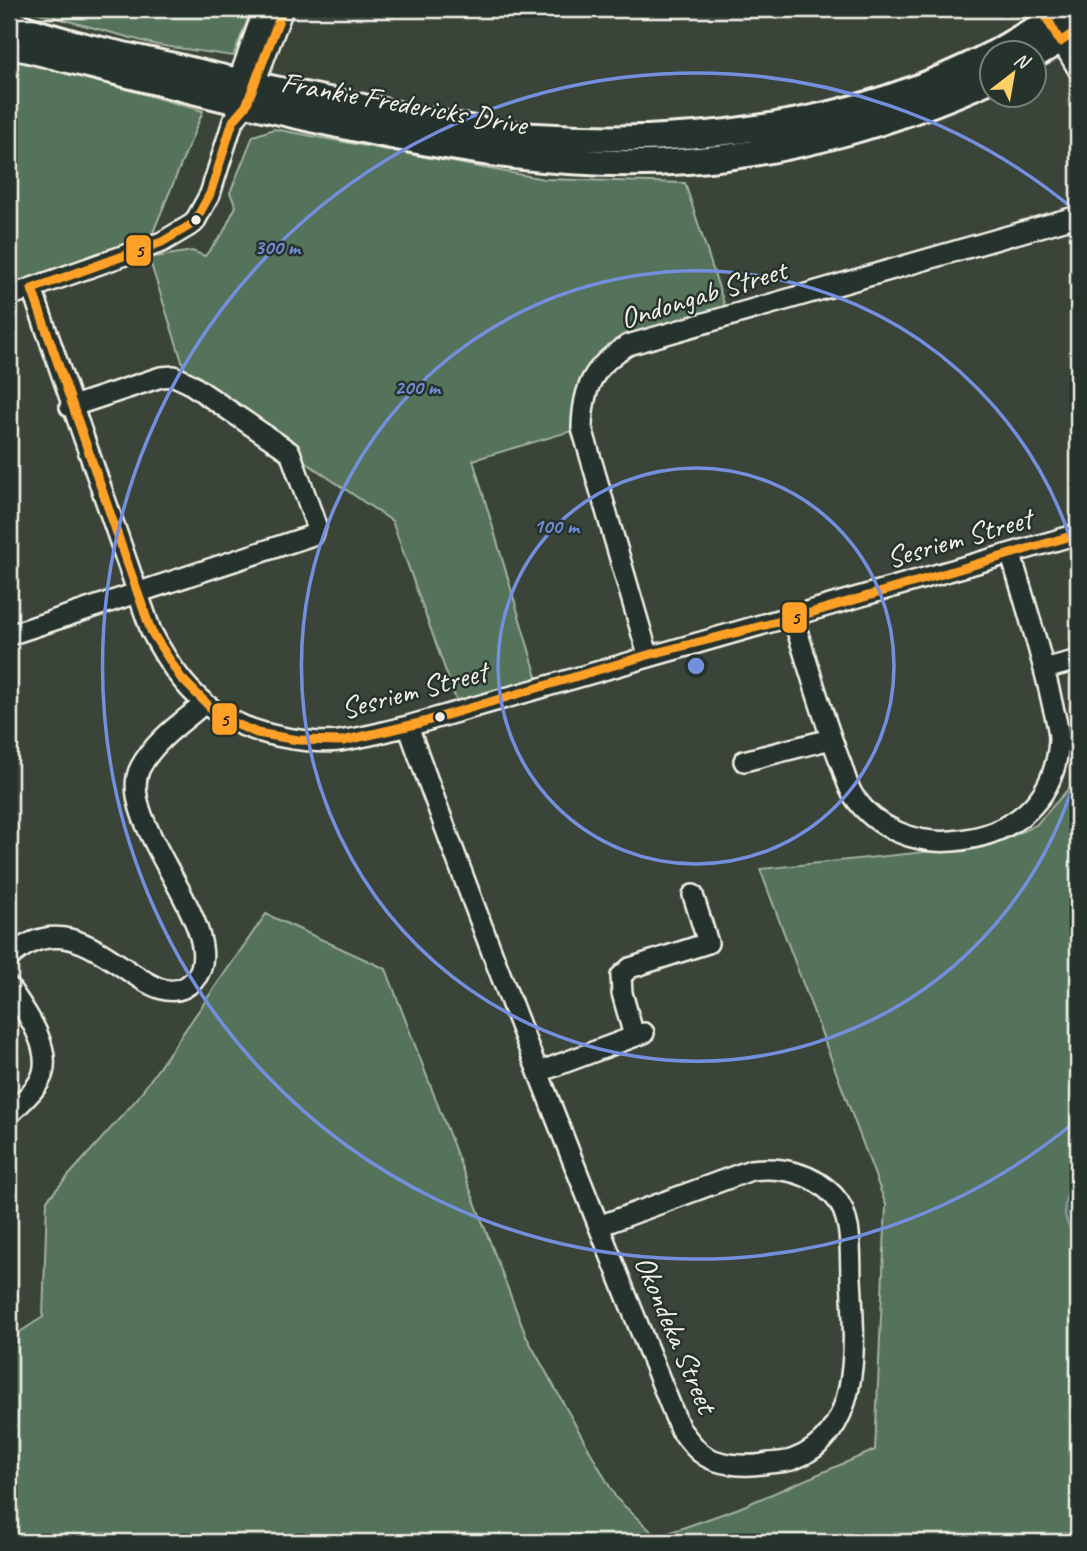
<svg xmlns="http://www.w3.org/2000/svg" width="1087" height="1551" viewBox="0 0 1087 1551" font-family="Caveat,sans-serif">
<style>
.green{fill:#55725a;stroke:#a4b2a1;stroke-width:2}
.water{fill:#49686f;stroke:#8d9f9f;stroke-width:2}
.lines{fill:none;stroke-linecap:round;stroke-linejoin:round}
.minor-casing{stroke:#f4f1e8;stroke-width:24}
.major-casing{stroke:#f4f1e8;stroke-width:30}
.minor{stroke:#26332d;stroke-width:19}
.major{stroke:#26332d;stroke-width:24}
.bus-1-casing{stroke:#26332d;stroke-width:14}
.bus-1{stroke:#ffa126;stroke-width:9}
.ring{fill:none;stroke:#738fde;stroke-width:3.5}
.bus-dot{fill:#f4f1e8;stroke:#26332d;stroke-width:2.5}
.labels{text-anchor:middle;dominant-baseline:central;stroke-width:5;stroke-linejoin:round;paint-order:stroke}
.street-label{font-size:30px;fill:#f4f1e8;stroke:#26332d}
.centre{fill:#738fde;stroke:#26332d;stroke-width:3.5}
.ring-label{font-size:21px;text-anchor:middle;font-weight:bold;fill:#738fde;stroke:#26332d;stroke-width:5;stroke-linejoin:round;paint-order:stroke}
.line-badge{stroke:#26332d;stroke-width:2.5}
.pale-badge-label{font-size:19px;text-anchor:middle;font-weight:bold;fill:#111}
</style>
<rect width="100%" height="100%" fill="#3a4439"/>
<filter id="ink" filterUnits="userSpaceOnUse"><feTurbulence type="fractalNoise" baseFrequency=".0143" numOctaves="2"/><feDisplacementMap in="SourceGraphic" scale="14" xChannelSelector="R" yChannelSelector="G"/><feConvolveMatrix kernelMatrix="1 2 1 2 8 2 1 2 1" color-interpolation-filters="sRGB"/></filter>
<g filter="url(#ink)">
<path class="green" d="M24,9h228l-19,47 -76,-11z
M9,56l194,55 -56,136 -138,48z
M274,129l270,50 141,4 43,133 -120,41 -26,71 -109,32 67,227 -80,24 -68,-190 -203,-138 -40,-125 43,-7 13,5 18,-23 13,-27 -6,-13 23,-57z
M1078,778v764h-1069v-203l34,-22 4,-117 90,-101 129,-185 120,55 140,367 90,162 41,39 82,-29 136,-58 11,-245 -126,-336 233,-24 43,-20z"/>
<path class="water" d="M1078,1177v63c-18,-20 -18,-43 0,-63z"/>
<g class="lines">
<defs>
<path id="minor" d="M1042,9l36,60
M234,93l30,-84
M32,289l119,342c32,62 66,95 136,107 18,3 40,6 58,2 21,-3 42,-9 63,-14l670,-192
M9,296l153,-54 32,-19 16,-29 23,-73 13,-15 37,-97
M793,618c16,49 29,98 48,146 4,11 7,25 14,34 22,31 61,46 97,43 61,-5 104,-40 107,-102 0,-13 -6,-29 -8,-41 -11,-49 -26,-96 -40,-143
M9,635l304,-100 3,-10 -26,-73 -101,-69 -15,-7 -13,1 -91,30
M648,655l-66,-227c1,-41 11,-62 46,-83l450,-129
M1044,669l34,-9
M408,726c85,236 178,470 272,703 6,7 13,18 21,24 14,12 44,14 62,11 9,-2 22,-1 31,-5 71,-27 60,-121 57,-181 -1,-25 2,-62 -17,-82 -21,-23 -53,-30 -83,-26l-152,56
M744,761l87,-22
M9,958c77,-72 139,71 185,22 42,-46 -81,-158 -54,-212 14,-27 42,-46 64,-64
M9,987c16,23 48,66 30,95 -7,12 -21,23 -30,33
M634,1036l-12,-43 -1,-17 9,-8 78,-25 -15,-48
M539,1072l105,-39"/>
<path id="major" d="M9,22c61,25 130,35 194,51 53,13 107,23 160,34 57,12 114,25 172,29 154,10 320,-9 457,-82
M9,45c113,28 225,58 339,82 112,24 225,43 340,34 109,-9 205,-38 304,-82
M996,52l73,-43
M1034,56l44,-26"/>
</defs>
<use href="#minor" class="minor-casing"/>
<use href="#major" class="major-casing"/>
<use href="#minor" class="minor"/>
<use href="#major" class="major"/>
<defs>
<path id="bus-1" d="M283,9l-37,97 -13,15 -23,73 -16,29 -32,19 -130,47 119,342 30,47 39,39 37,16 41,7 45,1 77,-18 228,-68 145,-37 285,-84
M1042,9l18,33 18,-12"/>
</defs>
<use href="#bus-1" class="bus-1-casing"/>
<use href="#bus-1" class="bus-1"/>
</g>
</g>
<g class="ring">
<circle cx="696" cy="666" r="198"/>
<path d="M1078 768A395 395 0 1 1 1078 564"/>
<path d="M1077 1120A593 593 0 1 1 1077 212"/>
</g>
<g class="bus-dot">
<circle cx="196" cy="220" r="6"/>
<circle cx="440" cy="717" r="6"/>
</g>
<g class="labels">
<g class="street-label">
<text transform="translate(404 103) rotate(10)">Frankie Fredericks Drive</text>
<text transform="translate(703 294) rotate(-17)">Ondongab Street</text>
<text transform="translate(959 538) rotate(-16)">Sesriem Street</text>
<text transform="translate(414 690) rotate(-15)">Sesriem Street</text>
<text transform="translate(676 1334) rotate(67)">Okondeka Street</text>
</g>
</g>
<circle cx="696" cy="666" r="10" class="centre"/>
<g class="ring-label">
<text x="277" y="254">300 m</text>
<text x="417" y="394">200 m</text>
<text x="556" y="533">100 m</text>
</g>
<g class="line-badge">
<rect x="125" y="234" width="27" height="33" rx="7" fill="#ffa126"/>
<rect x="781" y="601" width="27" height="33" rx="7" fill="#ffa126"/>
<rect x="211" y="702" width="27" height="34" rx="7" fill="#ffa126"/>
</g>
<g class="pale-badge-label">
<text x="139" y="257">5</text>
<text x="795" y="624">5</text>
<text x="224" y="726">5</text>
</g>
<rect width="1087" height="1551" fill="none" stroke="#26332d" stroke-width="35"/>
<rect x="18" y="18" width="1052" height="1516" fill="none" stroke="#f4f1e8" stroke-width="2.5" filter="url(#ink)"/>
<g transform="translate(1013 74) rotate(31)"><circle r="33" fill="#26332d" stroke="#787f78" stroke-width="2"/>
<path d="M0-5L12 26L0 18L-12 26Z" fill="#ffd166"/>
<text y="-10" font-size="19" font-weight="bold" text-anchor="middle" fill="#f4f1e8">N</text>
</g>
</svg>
